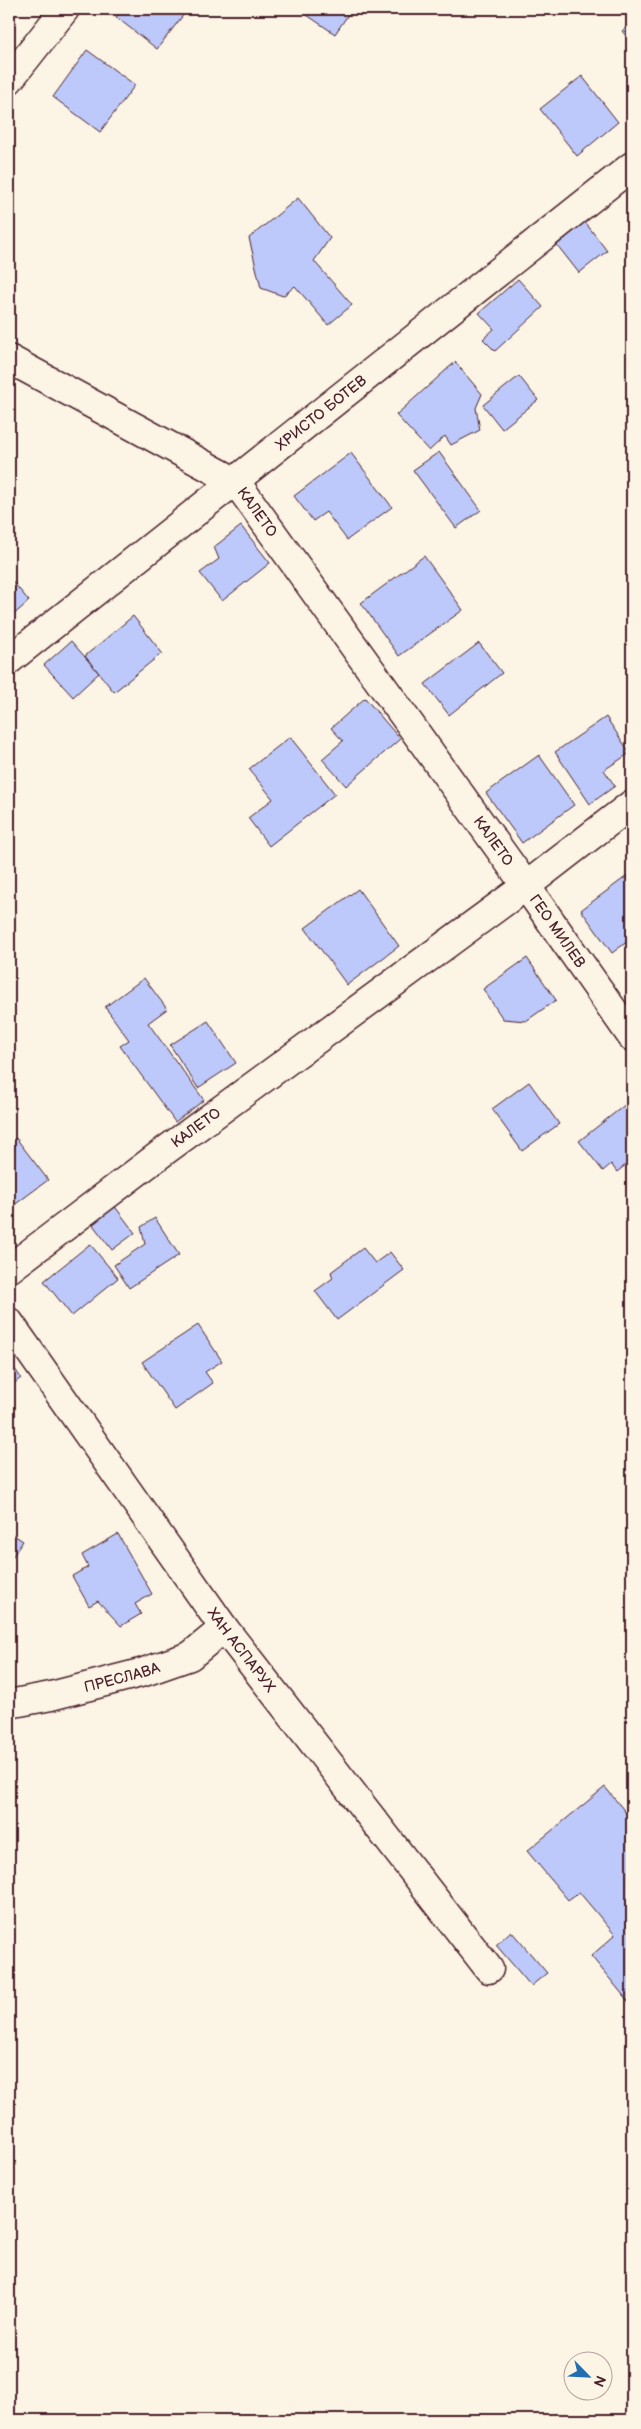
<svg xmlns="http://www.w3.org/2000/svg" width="641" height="2429" viewBox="0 0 641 2429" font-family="'Balsamiq Sans',sans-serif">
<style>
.building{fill:#bcc9fa;stroke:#4a1f2b}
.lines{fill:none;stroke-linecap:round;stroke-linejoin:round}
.minor-casing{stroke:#4a1f2b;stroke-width:31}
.minor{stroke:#fcf5e5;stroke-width:28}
.labels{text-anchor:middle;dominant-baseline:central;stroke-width:4.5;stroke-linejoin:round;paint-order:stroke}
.street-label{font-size:15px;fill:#4a1f2b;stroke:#fcf5e5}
</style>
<rect width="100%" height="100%" fill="#fcf5e5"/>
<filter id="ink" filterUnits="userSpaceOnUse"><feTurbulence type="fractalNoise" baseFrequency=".02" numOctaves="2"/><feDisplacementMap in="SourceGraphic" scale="10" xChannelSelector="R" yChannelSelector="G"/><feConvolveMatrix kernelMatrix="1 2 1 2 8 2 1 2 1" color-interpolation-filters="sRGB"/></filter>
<g filter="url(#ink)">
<path class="building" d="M122,9h66l-31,40 -41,-32z
M298,9h54l-17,25z
M632,22v21l-10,-12z
M87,50l48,35 -35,47 -47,-35z
M582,76l36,46 -41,34 -37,-47z
M298,198l32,40 -16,23 38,44 -24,20 -33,-39 -12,10 -22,-8 -12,-50z
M585,222l22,29 -28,22 -22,-28z
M518,279l25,28 -48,44 -12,-12 11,-10 -15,-16z
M455,362l27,32 -6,14 4,22 -29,15 -6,-9 -16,15 -33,-36z
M519,376l19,24 -36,29 -19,-24z
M439,452l42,58 -25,18 -43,-58z
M351,453l41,54 -45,33 -21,-28 -13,9 -19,-25z
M241,526l29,37 -48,38 -22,-28 19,-14 -5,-12z
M424,556l39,54 -64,46 -38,-53z
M9,577l20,24 -20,18z
M133,616l29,37 -48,39 -29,-36z
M71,641l28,32 -26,24 -29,-32z
M479,643l23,30 -53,42 -24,-31z
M365,698l35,41 -54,47 -24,-27 21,-18 -12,-13z
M606,717l24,36 -26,17 11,16 -25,18 -35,-52z
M290,737l45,57 -66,52 -21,-28 25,-19 -24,-30z
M539,755l35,50 -52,38 -36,-50z
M627,876l5,7v55l-20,15 -31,-43z
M358,889l41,57 -52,39 -42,-57z
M527,958l29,42 -30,21 -23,-2 -20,-30z
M144,978l23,31 -19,14 56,77 -29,22 -55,-76 9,-6 -24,-33z
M208,1021l28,42 -38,25 -28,-43z
M529,1082l30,42 -37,27 -30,-42z
M626,1104l6,7v49l-15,12 -6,-8 -8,7 -24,-30z
M16,1138l32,42 -39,29v-66z
M113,1204l22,29 -23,17 -22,-29z
M155,1218l24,37 -50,33 -15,-23 31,-21 -4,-17z
M90,1244l28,34 -46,38 -28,-35z
M363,1248l12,15 15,-11 14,18 -67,50 -22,-29 18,-13 -2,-6z
M198,1325l24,36 -17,11 8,11 -38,27 -33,-48z
M9,1360l12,18 -12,9z
M9,1532l14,9 -14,21z
M118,1534l34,60 -17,10 6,10 -20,12 -23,-25 -9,5 -17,-30 16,-9 -6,-12z
M605,1787l27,33v186l-41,-50 24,-21 -36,-43 -11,8 -41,-49z
M511,1931l36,42 -16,13 -35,-41z"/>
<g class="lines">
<defs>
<g id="minor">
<path d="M9,80l56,-71"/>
<path id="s1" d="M9,359l227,123 290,404 -360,264 -157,119"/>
<path id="s2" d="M9,660l623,-494"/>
<path id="s3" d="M632,804l-106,82 106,151"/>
<path id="s4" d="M9,1322l215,306 265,341"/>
<path id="s5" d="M9,1704l42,-8 93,-24 46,-16 34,-28"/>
</g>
</defs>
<use href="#minor" class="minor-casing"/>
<use href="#minor" class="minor"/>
</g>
</g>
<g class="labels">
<g class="street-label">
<text stroke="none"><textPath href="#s2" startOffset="398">ХРИСТО БОТЕВ</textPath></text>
<text stroke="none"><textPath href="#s1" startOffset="295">КАЛЕТО</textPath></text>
<text stroke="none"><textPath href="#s1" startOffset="700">КАЛЕТО</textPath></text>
<text stroke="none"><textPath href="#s3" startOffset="189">ГЕО МИЛЕВ</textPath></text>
<text transform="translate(196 1128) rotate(-36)">КАЛЕТО</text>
<text stroke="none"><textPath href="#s4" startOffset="402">ХАН АСПАРУХ</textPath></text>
<text stroke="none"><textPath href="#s5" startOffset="116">ПРЕСЛАВА</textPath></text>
</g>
</g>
<rect width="641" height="2429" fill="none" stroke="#fcf5e5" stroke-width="30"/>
<rect x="15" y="15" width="611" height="2399" fill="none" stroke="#4a1f2b" stroke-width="2" filter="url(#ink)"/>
<g transform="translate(588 2376) rotate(114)"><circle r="24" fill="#fcf5e5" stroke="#b59f9b"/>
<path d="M0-4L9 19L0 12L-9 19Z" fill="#1f6fb2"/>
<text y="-8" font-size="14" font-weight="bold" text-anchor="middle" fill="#4a1f2b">N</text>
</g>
</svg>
